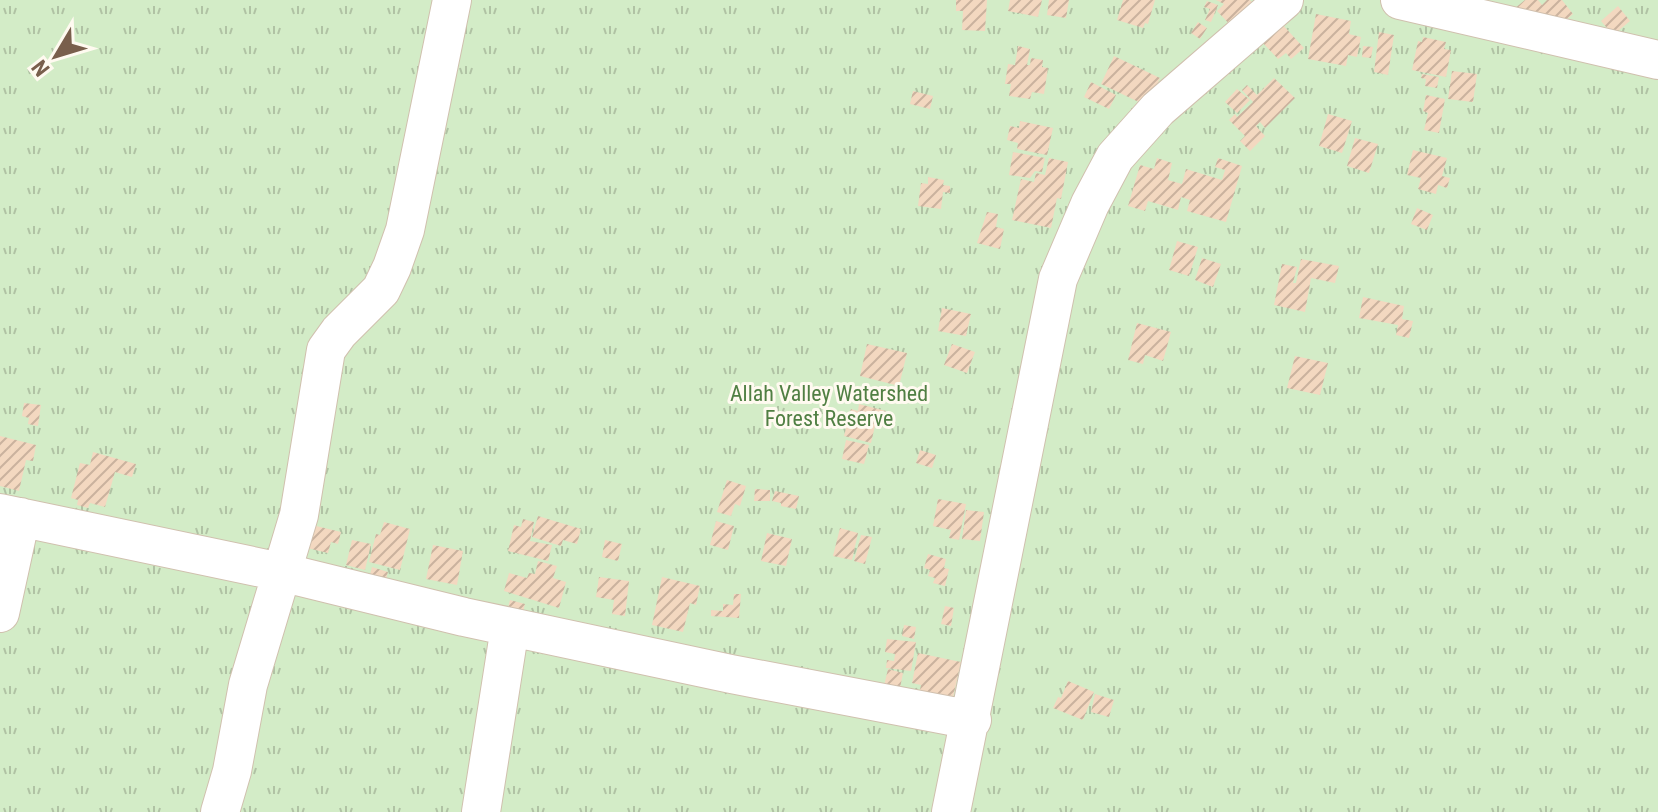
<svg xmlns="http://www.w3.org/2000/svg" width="1658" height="812" viewBox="0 0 1658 812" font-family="'Roboto Condensed',sans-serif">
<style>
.park{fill:url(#park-tufts)}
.building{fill:url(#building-hatch)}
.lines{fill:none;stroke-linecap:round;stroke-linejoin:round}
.minor-casing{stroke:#d0c0ae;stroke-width:40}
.minor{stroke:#fff;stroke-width:38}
.labels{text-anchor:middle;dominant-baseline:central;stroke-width:6;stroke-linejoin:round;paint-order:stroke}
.park-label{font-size:22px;fill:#507f43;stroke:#fffaf0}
</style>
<defs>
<pattern id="park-tufts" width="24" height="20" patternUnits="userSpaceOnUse" patternTransform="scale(2)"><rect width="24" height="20" fill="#d3ecc7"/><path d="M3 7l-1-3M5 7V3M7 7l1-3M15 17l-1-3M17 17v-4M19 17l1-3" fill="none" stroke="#b0c2a4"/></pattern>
<pattern id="building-hatch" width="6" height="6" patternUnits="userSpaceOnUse" patternTransform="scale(2)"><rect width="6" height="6" fill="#f3d8c0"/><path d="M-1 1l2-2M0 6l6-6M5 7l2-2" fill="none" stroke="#cab29e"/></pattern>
</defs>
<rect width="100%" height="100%" fill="#fdf7e9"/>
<path class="park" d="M0,0h1658v812h-1658z"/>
<path class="building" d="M956,0h31l-2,31 -23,-1 1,-19h-7z
M1010,0h32l-4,17 -30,-6z
M1049,0h20l-3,18 -19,-3z
M1123,0h32l-7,24 -3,-1 -2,5 -26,-8z
M1216,0h34l7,7 -23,22 -17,-18 7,-7z
M1525,0h13l4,5 5,-5h15l11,14 -21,18 -38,-23z
M1207,1l11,4 -7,17 -6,-2 5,-11 -6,-2z
M1618,6l12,15 -24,20 -6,-7 7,-6 -6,-7z
M1316,14l35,7 -2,13 12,3 -4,20 -9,-2 -2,11 -38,-7z
M1198,22l9,6 -7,11 -9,-6z
M1282,24l22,24 -13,11 -5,-6 -8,6 -16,-17z
M1379,32l15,3 -6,40 -14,-3z
M1423,37l23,5 -2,7 7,1 -5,27 -34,-7 6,-29 4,1z
M1018,46l12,3 -3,16h3l1,-7 12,2 -1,7 6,1 -4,26 -12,-2 -2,7 -21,-3 2,-12h-6l3,-20 7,1z
M1363,46l10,1 -2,11 -9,-1z
M1114,56l46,22 -13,28 -46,-22z
M1452,71l25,3 -4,28 -25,-3z
M1422,74l17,3 -2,11 -12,-2 1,-7 -5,-1z
M1274,78l21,20 -30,30 -5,-6 -4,4 9,10 -15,15 -10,-10 5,-5 -16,-16 6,-6 2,3 16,-15 -11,-12 5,-5 10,10z
M1091,82l25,13 -7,14 -25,-12z
M1237,89l13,11 -13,13 -12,-11z
M913,91l20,5 -3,13 -20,-5z
M1426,95l19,4 -6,34 -15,-3 4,-17 -5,-2z
M1328,114l24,7 -10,32 -23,-7z
M1020,121l33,7 -6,27 -30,-6 1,-6 -11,-3 3,-14 9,2z
M1355,138l23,6 -9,29 -22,-7z
M1413,150l34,8 -5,18 8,2 -3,10 -9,-3 -2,9 -18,-5 3,-11 -14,-3z
M1013,152l32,6 -3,14 -7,-1 -5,7 -21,-3z
M1049,158l19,4 -7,37 -4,-1 -6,30 -39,-8 9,-41 13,3 2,-9 9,2z
M1157,158l15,5 -4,17 14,4 4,-15 36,11 3,-10 -10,-3 3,-9 24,8 -16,56 -39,-11 3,-11 -9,-3 -3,13 -30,-9 -3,10 -17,-5 12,-41 14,4z
M928,177l16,3 -1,5 7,1v7l-7,-1 -2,17 -23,-3 3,-23 7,1z
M1417,208l16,7 -6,15 -16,-6z
M987,212l11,2 -2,13 8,2 -4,20 -23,-6z
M1177,241l21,6 -9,29 -20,-6z
M1202,258l19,6 -8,23 -18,-7z
M1301,259l38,7 -4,17 -24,-5 -6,34 -31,-7 8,-41 15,3 -4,16h3z
M1363,297l41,9 -2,13 11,2 -4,17 -13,-3 2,-10 -39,-7z
M942,308l29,6 -5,22 -28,-5z
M1137,323l34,9 -8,29 -18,-6 -2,9 -15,-4z
M867,344l40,9 -8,33 -39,-10z
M952,344l23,8 -8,21 -23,-8z
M1295,356l33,7 -8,32 -33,-7z
M24,403l17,2 -3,21 -10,-2 1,-6 -7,-2z
M859,404l27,7 -4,17 -7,-2 -4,17 -27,-7 7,-27 7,2z
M0,436l36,9 -3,16 -7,-1 -7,31 -19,-5z
M846,440l23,5 -5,19 -22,-5z
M920,450l16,5 -4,13 -16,-5z
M93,452l43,12 -4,13 -17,-5 -10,35 -15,-4 -2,5 -11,-3 1,-5 -7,-2 9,-35 10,2z
M727,480l19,6 -6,20 -5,-2 -4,12 -14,-4z
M755,489l15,1v11h-16z
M775,491l24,5 -3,13 -15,-3v-3l-9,-2z
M938,499l28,5 -7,36 -10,-2 2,-8 -18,-4z
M966,510l18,2 -4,29 -18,-2z
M538,516l43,13 -4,15 -14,-4 -2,6 -29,-9z
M523,519l11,3 -4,19 22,4 -4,16 -40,-10 6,-26 7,2z
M716,521l18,5 -6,24 -18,-5z
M384,522l26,7 -10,41 -31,-8 7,-28 4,1z
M312,525l29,7 -3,12 -7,-2 -3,11 -21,-5z
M840,528l18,5 -6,27 -19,-4z
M767,533l25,6 -6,27 -25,-5z
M861,535l11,2 -7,27 -11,-3z
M352,540l19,4 -6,26 -19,-5z
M605,540l17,4 -4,17 -16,-4z
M433,545l30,6 -6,34 -31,-6z
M928,554l18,5 -2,9 5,1 -4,17 -12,-3 2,-5 -7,-2 2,-6 -6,-2z
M538,561l19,5 -4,12 13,4 -7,26 -55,-17 5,-18 18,5 2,-5 6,1z
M372,567l16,5 -6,22 -16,-4z
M599,577l30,4 -4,35 -13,-2 2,-14 -18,-3z
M662,577l38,9 -4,19 -6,-2 -7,29 -31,-7z
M734,594h7l-2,24 -28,-2v-6l12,1v-7l10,1z
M510,600l15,4 -5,20 -13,-13z
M945,606l9,2 -3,18 -10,-2z
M904,625l12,2 -2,12 -12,-3z
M887,639l29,3 -5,29 -25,-3 1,-8 7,1 1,-7 -10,-2z
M918,653l43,9 -10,44 -33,-7 3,-14 -9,-2z
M888,669l15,4 -4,20 -16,-3z
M1068,681l26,11 -11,28 -30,-12 5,-11 3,1z
M1095,694l19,6 -5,17 -18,-5z"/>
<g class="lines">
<defs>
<path id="minor" d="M1400,0l258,60
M0,513l281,59 183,45 267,57 241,46
M0,613l21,-96
M220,812l12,-41 16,-86 51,-170 27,-165 13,-18 42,-42 11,-23 13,-37 47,-230
M481,812l29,-185
M951,812l107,-533 32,-75 25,-47 43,-48 126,-109"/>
</defs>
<use href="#minor" class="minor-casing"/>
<use href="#minor" class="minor"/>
</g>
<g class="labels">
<g class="park-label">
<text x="829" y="393">Allah Valley Watershed<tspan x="829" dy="25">Forest Reserve</tspan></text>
</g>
</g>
<g transform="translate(56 56) rotate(232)" stroke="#fffaf0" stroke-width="6" paint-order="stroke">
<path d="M0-6L14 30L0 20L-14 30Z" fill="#795f4c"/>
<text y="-12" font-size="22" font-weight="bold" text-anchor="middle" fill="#795f4c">N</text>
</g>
</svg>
